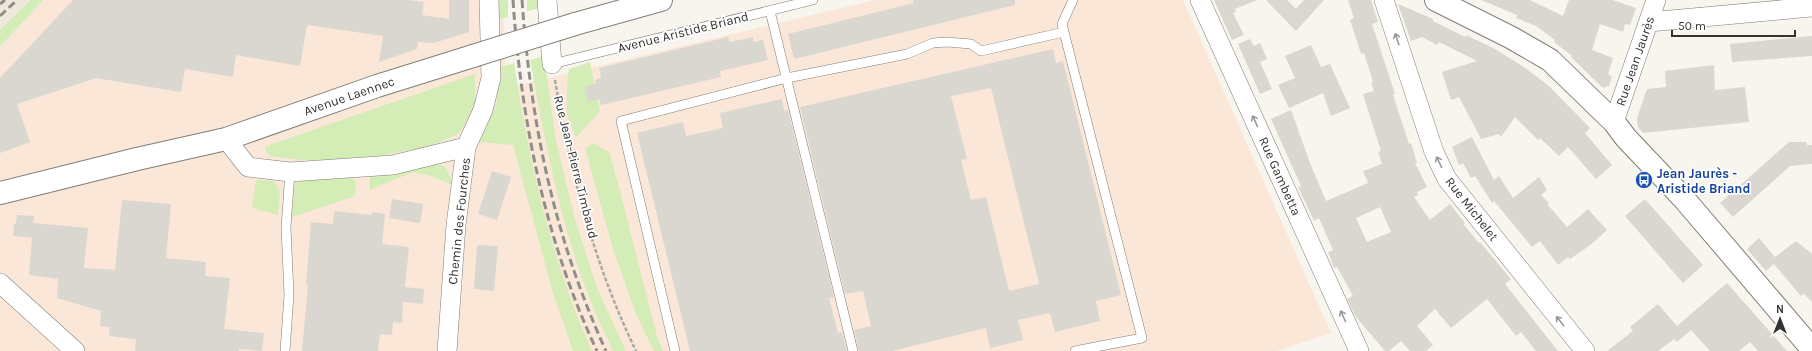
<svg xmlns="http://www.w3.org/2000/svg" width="1812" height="351" viewBox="0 0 1812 351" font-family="Karla,sans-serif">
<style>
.built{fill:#eee8da}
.industrial{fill:#fbe7d8}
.green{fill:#d4ecb6}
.building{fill:#d9d7d0;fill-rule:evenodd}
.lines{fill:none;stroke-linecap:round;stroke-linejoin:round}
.service-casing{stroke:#807e77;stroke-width:10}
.minor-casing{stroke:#807e77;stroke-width:20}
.secondary-casing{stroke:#807e77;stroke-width:24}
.path{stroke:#aaa9a3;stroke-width:2.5;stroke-dasharray:4 2;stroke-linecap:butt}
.service{stroke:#fff;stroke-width:9}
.minor{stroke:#fff;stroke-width:19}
.secondary{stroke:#fff;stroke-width:22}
.rail{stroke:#8f8e89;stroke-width:3;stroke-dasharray:8 4;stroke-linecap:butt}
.secondary-bridge-casing{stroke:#807e77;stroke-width:24;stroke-linecap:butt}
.secondary-bridge{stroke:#fff;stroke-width:22}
.oneway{stroke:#999897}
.labels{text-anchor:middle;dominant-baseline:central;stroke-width:3.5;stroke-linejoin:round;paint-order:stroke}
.street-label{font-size:13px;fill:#33322f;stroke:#fff}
.transit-label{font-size:13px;font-weight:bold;fill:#164399;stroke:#fff;text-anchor:start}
</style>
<rect width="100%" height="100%" fill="#f7f5ee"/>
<path class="built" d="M0,0h45l-45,49z"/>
<path class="industrial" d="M45,0h458l3,88 369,-88h308l148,333 -54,18h-1277v-302z"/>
<path class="green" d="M31,0h12l-43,46v-16z
M489,0h19v17l-19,6z
M527,0h13v8l-13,3z
M544,56l12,84 18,76 23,72 29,63h-13c-10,-22 -21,-44 -29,-67 -26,-72 -40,-149 -54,-224z
M590,62l10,49 -24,27 -9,-23v-29l2,-17z
M514,63c15,99 37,197 78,288h-19l-20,-58 -40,-148 -33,-3 17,-40 2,-34z
M475,74v37l-17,23 -27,12 -71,14h-60l-30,-4 -5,-6 1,-4z
M593,143l17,10 47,183 6,15h-9l-18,-37 -23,-65 -28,-101z
M428,164c19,0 20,3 24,21l-18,-8 -21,-5 -43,18v-13l9,-4z
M351,177l5,5 -1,14 -63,21 2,-33 8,-3z
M256,180l18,1 6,11 -2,23 -26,-7z"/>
<path class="building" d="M73,0h335l16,2 -2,13 27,4v-19h20v32l-35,11 -16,-1 -1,7 -38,13 4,-26 -76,-11 -7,41 -64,-11 -3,22 -48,-8 -4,23 -85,-14 -79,26 13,38 -30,11v-75z
M913,0h102v5l-221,54 -6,-25 126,-31z
M1214,0h43l-22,9 1,3 -3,1 11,22 -12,5z
M1266,0h21l9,9 8,-9h20l-28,31z
M1348,0h23l7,22 -6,2 23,70 -2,1 16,49 2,-1 6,20h-2l12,24 -10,5 1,3 -4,2 16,23 20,-16 15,19 -2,1 16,19 1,-1 31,37 -6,5 53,67h-22l-15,-19 -5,4 -29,-37 -36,29 -16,-19 -18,17 16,19 -7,6h-16l-9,-10 -12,10h-4l-29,-34 -9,-18 6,-3 -16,-29 -3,1 -6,-16 5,-2 -14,-32 -5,3 -16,-34 3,-1 -30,-67 20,-9 19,53 16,38 42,-18 -5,-12 19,-7 -4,-12 3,-1 -18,-57 11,-3 -3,-8 2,-1 -9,-29 -3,1 -11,-34 4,-2zM1380,207l11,25 -24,10 -11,-24z
M1481,0h49l33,16 6,-16h44l23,8 -6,17 -5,-1 -2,8 -23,-8 -8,26 21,8 -5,16 4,2 -3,10 -6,2 -32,-31 1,-1 -18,-14 1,-2 -19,-14 -20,-8 1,-3z
M1398,4l35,15v2l32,16 1,-2 29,14 29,18 25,19 41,42 -5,5 27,32 -16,14 -28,-32 -9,9 -19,-18 -2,2 -23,-23 -14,20 -2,-3 -18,5 -22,-42 -8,3 -9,-28 35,-11 -38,-19 -2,3 -15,-8 -11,4z
M1812,36v20l-80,6 -2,-18z
M728,37l2,5 23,-5 1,5 9,-2 5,20 -48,11 1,6 -120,28 -2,-6 -11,3 -3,-15 11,-3 -1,-4 6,-2 -2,-10z
M1250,39l4,7 6,-3 7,16 -7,3 12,27 -12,5 -22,-50z
M1311,45l10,22 9,-3 20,44 -19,8 -8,-23 -34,15 -11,-23 17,-7 -10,-22z
M1053,49l3,14 7,-2 58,234 -25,6 4,20 -45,11 -5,-19 -32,7 5,20 -33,8 -4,-20 -94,23h-33l-5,-21 17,-4 -8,-35 -18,3 -45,-187zM991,88l48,196 -30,7 -23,-94 -15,3 -10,-40 6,-1 -16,-63z
M1714,65l1,25 30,-3 4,35 -106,11 -5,-6 -1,-9 10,-29 19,-2 -1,-16z
M782,99l2,12 4,-1 46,187 -5,1 9,35 4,-1 5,19h-157l-53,-218 46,-11 3,14 37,-8 -3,-15z
M1472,137l22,43 5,-4 14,22 26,-21 8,13 -6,5 8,8 -1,2 19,22 21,-18 19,21 -18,16 -19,13 -2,-2 -10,8 -18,-24 -8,6 -38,-46 -2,2 -17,-27 -4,2 -8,-15 -4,2 -7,-18z
M1789,142h17l1,3h5v19l-22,2 -57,51 -13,-14z
M492,171l19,6 -14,43 -19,-6z
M392,199l31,5 -3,19 -31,-5z
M1645,199l58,66 -20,18 -58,-67z
M122,200l49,4 -5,54 40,4 -1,14 25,2 -6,51 40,4 -2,18 -23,-2v2h-104l1,-12 -27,-3 1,-9 -10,-1 1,-15 -44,-13 1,-19 -29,-4 3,-37 -19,-2 1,-12h2l1,-9 17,1 -1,7 55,5 -4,40 31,2z
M334,211l38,4v-3l13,2 -3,30 27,3 -4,40 19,2 -1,15 -20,-2 -1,21 -9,-1 -1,13 -12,-1 -2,17h-76l6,-67 -2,-1 5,-61 22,2z
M1759,238l16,19 21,-16 16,13v48l-8,-8 -3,2 -27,-32 -8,7 -19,-22z
M477,245l21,1 -4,45 -20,-2z
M1727,283l60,68h-29l-8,-9 -11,9h-29l-19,-21 -14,12 -3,-3 -16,12h-51l26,-20 -3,-4 28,-23 19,22z"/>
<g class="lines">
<defs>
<path id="service" d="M1073,0l-11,24 80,314 -67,13
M770,11l83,340
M552,64l261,-64
M285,351l4,-56 -3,-68 4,-55
M675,351l-54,-230 166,-43 120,-24 26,-11 14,-1 24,2 10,7 83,-19"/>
<path id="minor" d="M547,0l5,64
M1200,0l159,351
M1384,0l50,152 13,27 138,172
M1649,22l163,-15
M1614,122l42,-122
M226,139l22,28 42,5 103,-7 73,-18
M0,283l75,68
M447,351l9,-126 10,-78 17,-37 8,-32 -2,-78"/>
<path id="secondary" d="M1436,0l76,38 38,22 64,62 12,16 59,62 127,149
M575,24l86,-24
M0,193l137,-34 89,-20 151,-53 96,-30"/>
</defs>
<use href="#service" class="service-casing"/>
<use href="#minor" class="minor-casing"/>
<use href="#secondary" class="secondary-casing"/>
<path class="path" d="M555,80c15,93 40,186 81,271"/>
<use href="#service" class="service"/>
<use href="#minor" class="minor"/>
<use href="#secondary" class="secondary"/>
<path class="rail" d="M513,0c8,121 32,240 84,351
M522,0c9,125 32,237 84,351
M0,4l5,-4
M0,16l17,-16"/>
<defs>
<path id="secondary-bridge" d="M473,56l102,-32"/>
</defs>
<use href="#secondary-bridge" class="secondary-bridge-casing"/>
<use href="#secondary-bridge" class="secondary-bridge"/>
</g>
<defs><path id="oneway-shaft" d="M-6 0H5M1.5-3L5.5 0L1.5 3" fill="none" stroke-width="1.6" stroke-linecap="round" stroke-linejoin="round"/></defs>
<g class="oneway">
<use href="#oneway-shaft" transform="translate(1397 39) rotate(-108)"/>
<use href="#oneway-shaft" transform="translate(1255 121) rotate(-114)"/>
<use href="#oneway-shaft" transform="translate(1439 162) rotate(-115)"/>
<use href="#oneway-shaft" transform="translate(1343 316) rotate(-114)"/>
<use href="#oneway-shaft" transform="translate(1560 321) rotate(-129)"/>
</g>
<defs>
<symbol id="bus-disc" viewBox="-11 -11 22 22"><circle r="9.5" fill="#1a4fb4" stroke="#fff"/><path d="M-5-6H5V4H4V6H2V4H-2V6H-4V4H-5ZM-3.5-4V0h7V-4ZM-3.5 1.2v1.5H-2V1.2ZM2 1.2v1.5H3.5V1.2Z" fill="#fff"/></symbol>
</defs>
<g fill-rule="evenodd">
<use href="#bus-disc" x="1634" y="170" width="20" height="20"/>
</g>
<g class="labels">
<g class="street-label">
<text transform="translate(683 32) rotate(-14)">Avenue Aristide Briand</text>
<text transform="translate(1635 61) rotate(-71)">Rue Jean Jaurès</text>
<text transform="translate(349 96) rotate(-19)">Avenue Laennec</text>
<text transform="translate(576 167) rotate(76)">Rue Jean-Pierre Timbaud</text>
<text transform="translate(1280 176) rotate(66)">Rue Gambetta</text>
<text transform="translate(1472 209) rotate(52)">Rue Michelet</text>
<text transform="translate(459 221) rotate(-84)">Chemin des Fourches</text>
</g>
<g class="transit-label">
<text x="1657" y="173">Jean Jaurès -<tspan x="1657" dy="15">Aristide Briand</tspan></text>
</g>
</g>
<g transform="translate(1780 319)" stroke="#ffffff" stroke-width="3" paint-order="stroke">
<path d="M0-3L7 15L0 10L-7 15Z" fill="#33322f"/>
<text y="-6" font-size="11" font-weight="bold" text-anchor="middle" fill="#33322f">N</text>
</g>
<path d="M1672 30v6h123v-6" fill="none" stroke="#33322f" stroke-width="2"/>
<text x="1678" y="30" font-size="12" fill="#33322f" stroke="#ffffff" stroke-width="3" paint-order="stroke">50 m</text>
</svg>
